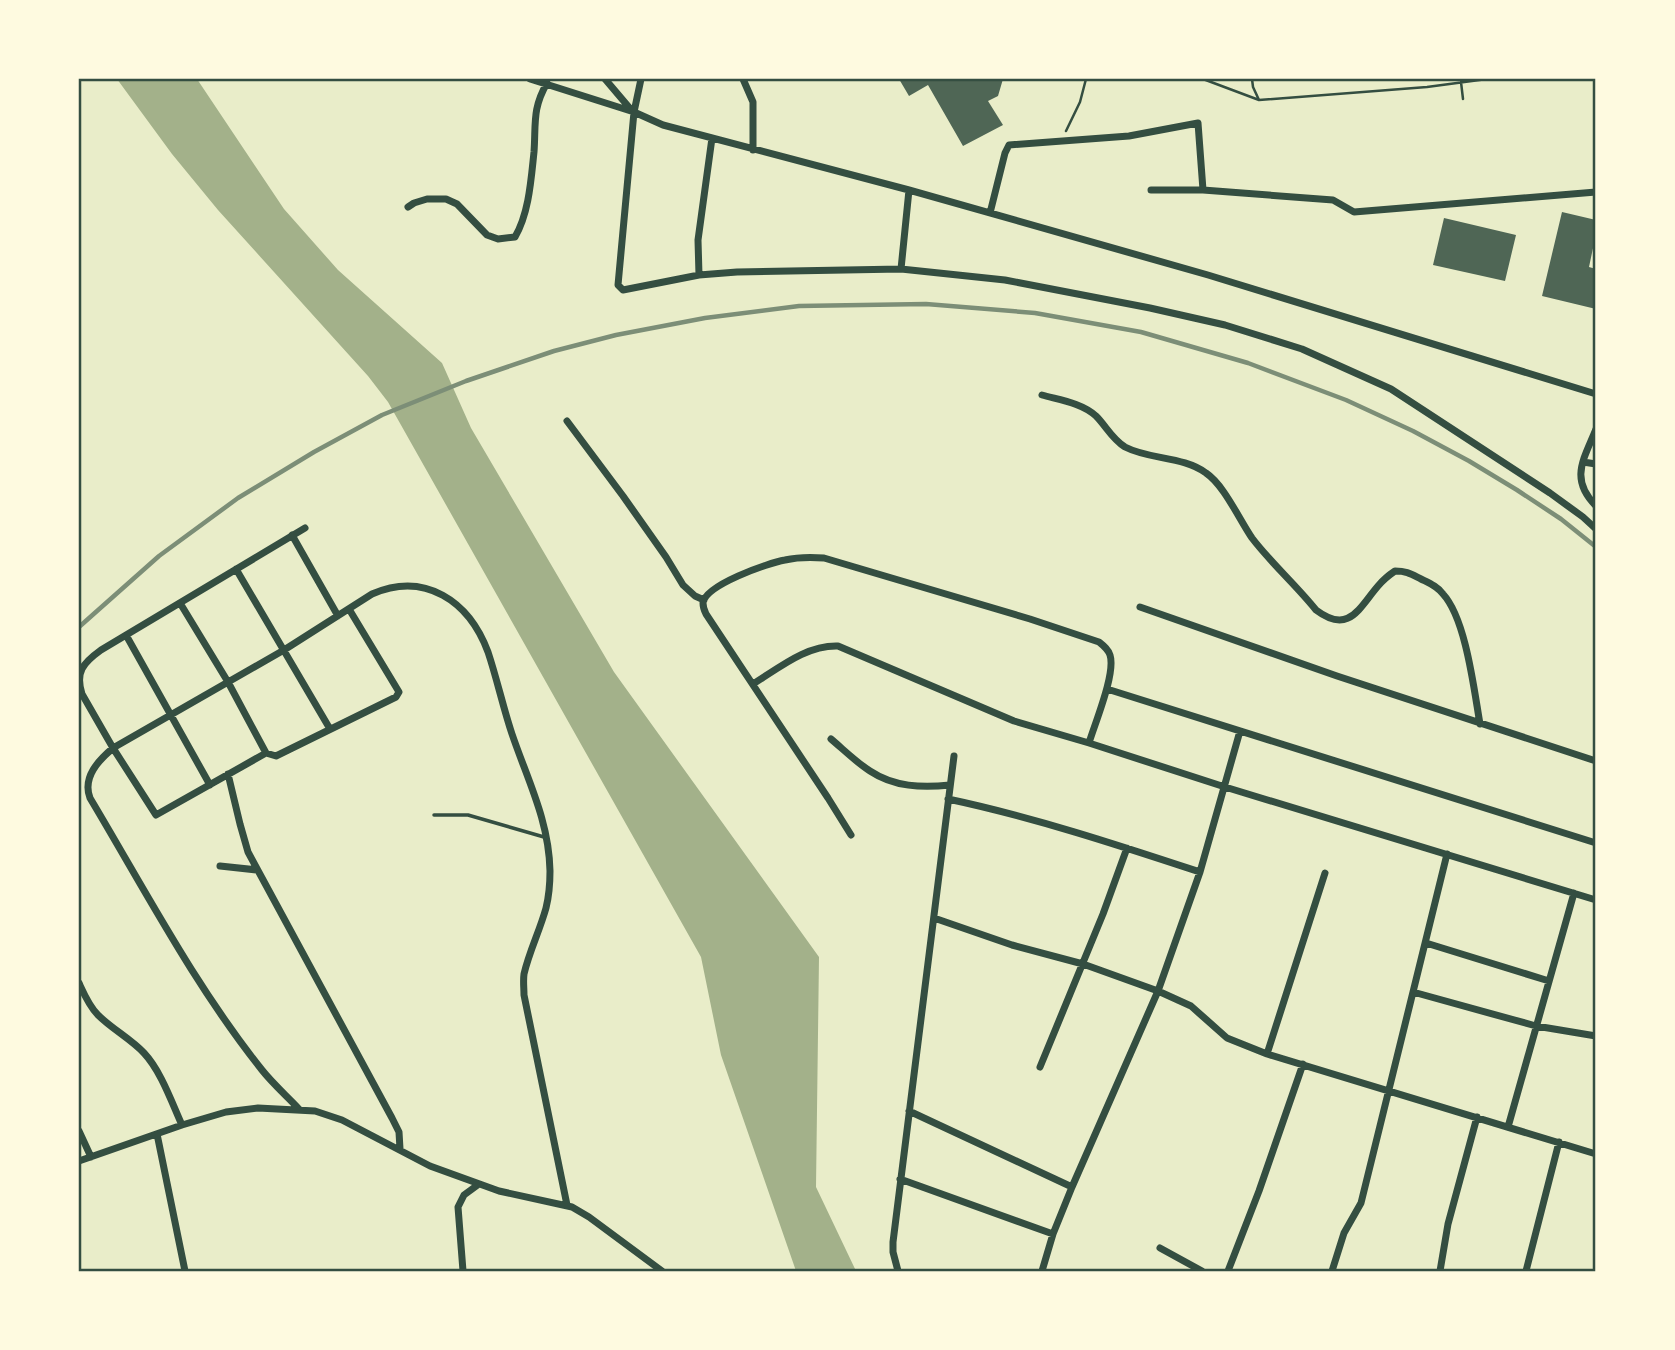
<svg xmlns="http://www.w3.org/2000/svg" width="1675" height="1350" viewBox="0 0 1675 1350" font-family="'Source Sans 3',sans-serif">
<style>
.water{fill:#a3b18a}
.building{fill:#4f6655}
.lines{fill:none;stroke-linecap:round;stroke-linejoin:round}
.path{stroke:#344e41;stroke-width:2.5}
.service{stroke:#344e41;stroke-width:3.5}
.minor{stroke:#344e41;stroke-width:7}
.rail{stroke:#7c8e77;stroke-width:4.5}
.neatline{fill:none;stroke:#344e41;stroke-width:2.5}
</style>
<rect width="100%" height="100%" fill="#e9edc9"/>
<path class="water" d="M117,79h80l87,130 54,61 104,93 29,65 143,244 205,285 -3,230 40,84h-60l-75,-216 -20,-98 -313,-555 -20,-26 -150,-166 -46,-56z"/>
<path class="building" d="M899,79h104l-5,17 -10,5 15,24 -40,21 -35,-61 -19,11z
M1562,212l34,8v14l-7,33 7,2v40l-54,-13z
M1444,218l72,17 -11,46 -72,-16z"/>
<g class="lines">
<path class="path" d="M1203,79l56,21 -6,-13 -1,-8
M1461,82l2,17
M1259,100l168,-13 60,-8
M1066,131l14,-29 6,-23"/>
<path class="service" d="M434,815h34l76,22"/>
<path class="minor" d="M530,79l104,33 29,13 246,65 299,85 388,119
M605,79l28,33
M641,79l-7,33 -16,173 5,5 76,-15 38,-3 164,-3 104,11 145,28 75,17 77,24 89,40 159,104 33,24 13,12
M743,79l10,23v48
M1151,190h52
M408,207l6,-4 13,-4h19l11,5 30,31 11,4 17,-2c14,-24 16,-57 19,-85 2,-28 -2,-43 13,-69
M990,213l15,-60 4,-8 120,-9 69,-13 5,67 130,10 21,12 242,-20
M901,269l8,-79
M699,275l-1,-35 14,-102
M1042,395c18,5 40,8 54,21 10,10 16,23 29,31 25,13 58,9 81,26 18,12 33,46 46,65 19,25 44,47 64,72 33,25 43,-2 62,-24 5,-6 11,-11 17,-15 12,0 16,3 26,8 8,4 16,7 22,15 23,25 31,96 37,130
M567,421l56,75 43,61 17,28 12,11 9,4
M1596,429c-12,30 -27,50 0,77
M1583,462l13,2
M305,528l-204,122c-18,13 -26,22 -19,44l31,54 43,67 110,-62 10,3 120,-59 3,-5 -50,-83
M292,535l46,81
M236,569l94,160
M180,603l48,79 38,71
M1140,607l197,69 259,85
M126,635l84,150
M753,684c26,-16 53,-39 85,-38l176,75 75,22 136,44 371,113
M1107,689l489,154
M831,739c13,11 25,23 39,32 24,16 52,17 80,14
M228,774l12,50 8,28 144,266 7,14 1,17
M948,799c85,18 170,46 252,73
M851,835l-23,-37 -122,-184c-1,-2 -3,-8 -3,-11 2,-18 65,-40 82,-43 13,-3 26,-3 39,-2l206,61 69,23c5,4 9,7 11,13 6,18 -15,68 -21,88
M220,866l37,4
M934,918l78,27 71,19 75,27 33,15 36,32 40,16 329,100
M1426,943l123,38
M79,983c5,11 10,23 19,32 14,14 33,24 46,38 17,18 28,50 38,72
M1413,992l123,34 60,10
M1267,1054l58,-181
M1040,1067l63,-153 24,-66
M299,1109c-12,-13 -26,-25 -37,-39 -67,-84 -117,-180 -172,-272 -8,-21 9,-38 23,-50l171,-98 88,-56c53,-23 97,7 116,58 9,27 15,55 24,82 16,47 37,87 38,137 0,13 -1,25 -4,37 -6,22 -17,44 -22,66 -1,7 0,14 0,21l43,210
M909,1111l163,76
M1508,1127l66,-234
M79,1131l12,26
M157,1134l28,137
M79,1161l103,-36 44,-13 32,-4 57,3 27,9 88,46 69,25 73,16 17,10 73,54
M900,1179l153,55
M1160,1248l42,23
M463,1271l-5,-64 6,-12 15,-11
M898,1271l-5,-19v-10l61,-486
M1042,1271l11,-37 19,-47 86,-196 42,-119 40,-141
M1228,1271l31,-80 44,-127
M1332,1271l12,-38 17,-30 86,-349
M1440,1271l8,-47 29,-107
M1526,1271l33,-129"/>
<path class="rail" d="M79,627l80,-71 79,-58 76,-46 68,-37 84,-34 88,-30 62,-16 89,-17 94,-12 127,-2 109,9 106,19 107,31 98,37 67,31 56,30 48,29 44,29 35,28"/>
</g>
<rect width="1675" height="1350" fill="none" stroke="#fefae0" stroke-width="161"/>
<rect x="80" y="80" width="1514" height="1190" class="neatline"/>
</svg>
